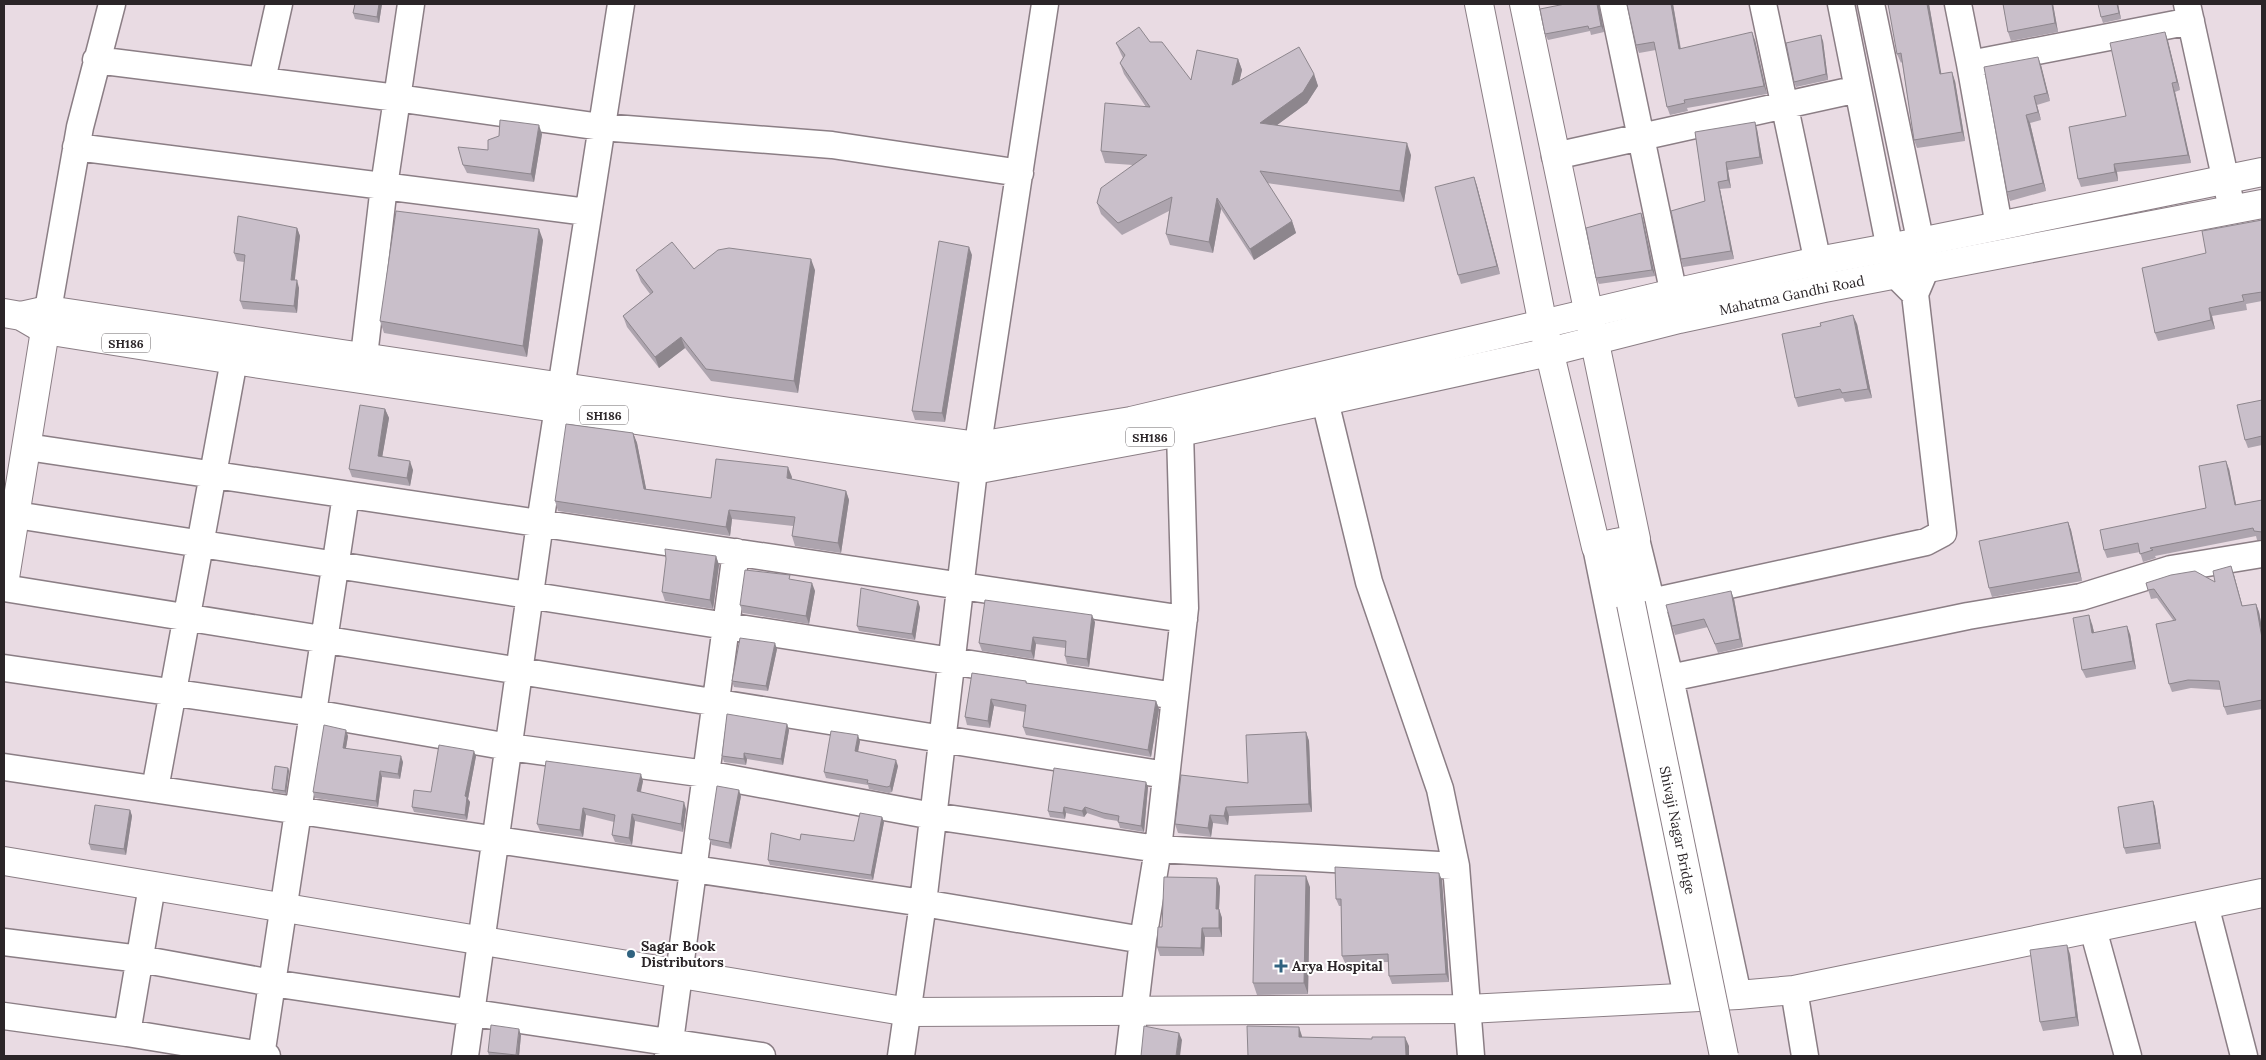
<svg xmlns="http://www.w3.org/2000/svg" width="2266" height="1060" viewBox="0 0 2266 1060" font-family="Lora,serif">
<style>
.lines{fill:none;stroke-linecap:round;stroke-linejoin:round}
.minor-casing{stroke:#8b7e85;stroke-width:29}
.major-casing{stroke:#8b7e85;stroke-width:30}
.minor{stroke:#fff;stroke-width:26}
.major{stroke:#fff;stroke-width:28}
.major-bridge-casing{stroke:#8b7e85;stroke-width:30;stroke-linecap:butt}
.major-bridge{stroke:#fff;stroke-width:28}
.wall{fill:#ada4ae}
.shaded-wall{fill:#8d868d}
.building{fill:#c9bfca;stroke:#8d868d}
.poi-dot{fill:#306380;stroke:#fff;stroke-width:2}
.labels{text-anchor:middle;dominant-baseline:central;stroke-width:4;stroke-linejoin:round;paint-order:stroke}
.shield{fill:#fff;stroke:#6b6668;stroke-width:1}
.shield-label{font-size:12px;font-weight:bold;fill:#2b2528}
.street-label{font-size:14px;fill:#2b2528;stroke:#fff}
.poi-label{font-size:14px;font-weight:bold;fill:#2b2528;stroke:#fff;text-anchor:start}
</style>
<rect width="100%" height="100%" fill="#e9dbe3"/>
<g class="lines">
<defs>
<path id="minor" d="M1613,4l65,310
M1763,4l59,278
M1841,4l54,270 20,20 11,-26 -55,-264
M1958,4l12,60
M2187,4l45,205
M96,60l301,38 204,29 231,18 188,28
M262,80l17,-76
M76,147l511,65
M1555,156l303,-67
M1999,226l-29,-162 221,-43
M48,310l32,-183 32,-123
M364,356l20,-170 27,-182
M1325,401l44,181 71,207 16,77 15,190
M27,447l1157,172
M16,515l1159,181
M1636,539l34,139 68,317
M1596,547l91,450
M4,588l1162,187
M1651,602l275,-60 17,-9 -28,-239
M4,668l309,45 196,34 197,27 227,42 225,33 298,17
M1670,678l298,-62 113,-19 90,-28 91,-15
M4,767l919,136 220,37
M155,789l79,-429
M2205,905l39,151
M2093,929l35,127
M4,942l136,17 132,24 490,73
M1794,990l11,66
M4,1016l123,17 140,23
M127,1033l25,-147
M261,1056l85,-561
M465,1056l75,-533 81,-519
M668,1056l68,-504
M901,1056l22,-153 51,-433 71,-466
M1129,1056l14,-116 15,-91 27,-241 -5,-176 -4,-21"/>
<g id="major">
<path d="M1479,4l64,321 53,222 40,-8 -112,-535"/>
<path id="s1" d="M4,313l17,3 24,14 189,30 740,110 206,-38 145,-31 224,-49 130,-33 145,-31 438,-84"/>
<path d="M21,316l27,-6 682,102 248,34 153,-25 543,-128 144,-32 102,-19 342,-70"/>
<path d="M1617,543l14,61"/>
<path d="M4,584l44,-272"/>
<path d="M4,861l905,151 559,-3 270,-14 56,-5 468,-97"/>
</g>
</defs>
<use href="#minor" class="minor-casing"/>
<use href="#major" class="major-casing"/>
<use href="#minor" class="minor"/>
<use href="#major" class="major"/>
<defs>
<g id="major-bridge">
<path id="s2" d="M1631,604l93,452"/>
</g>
</defs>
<use href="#major-bridge" class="major-bridge-casing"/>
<use href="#major-bridge" class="major-bridge"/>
</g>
<path class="wall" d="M355,4h27l-3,19 -24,-4 -2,-6z
M1599,4l5,28 -13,3 -1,-4 -42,9 -3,-6z
M1627,4h46l8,45 74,-9 12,54 -80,14 1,3 -18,4 -3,-8 -11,-57 -17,3 -3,-8z
M1929,4l12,70 14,7 10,60 -48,7 -3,-8 -12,-78 -1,1 -4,-9z
M2003,4h50l5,28 -47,9 -3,-9z
M2118,4l3,15 -18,4 -2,-6z
M2165,32l3,9 12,49 -5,2 16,71 -74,9 1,9 -37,6 -3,-8 48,-63z
M1823,41l5,39 -32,7 -2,-5z
M1150,42l41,38 47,-21 4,11 -3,11 75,-7 4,12 -11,17 -30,22 134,30 -7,47 -137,-19 25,38 4,12 -42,27 -33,-51 -8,44 -43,-8 -4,-11 3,-23 -47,24 -21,-21 -4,-11 36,-38 -28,-2 -4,-12 45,-44 -22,-33 -4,-11 3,-5 -2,-4 -5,-11z
M2041,65l9,36 -13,4 4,15 -11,3 16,68 -36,10 -3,-9 -23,-125z
M1757,129l6,35 -35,6 3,18 -11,1 14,70 -51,8 -2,-8 24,-58 -10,-69z
M542,134l-8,48 -67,-9 -4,-8 25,-15z
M1474,177l3,9 23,88 -39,10 -3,-9z
M1641,213l2,6 12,57 -56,8 -3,-6z
M2262,220v81l-16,3 1,6 -35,6 3,13 -57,12 -3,-8 51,-80z
M297,228l3,8 -6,44 5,8 -2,25 -54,-4 -3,-8 4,-39 -7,-1 -3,-8z
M543,240l-16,117 -143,-24 -4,-12z
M972,255l-27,167 -30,-2 -3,-9z
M694,269l121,1 -17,123 -87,-12 -26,-33 -26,20 -32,-41 -4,-11 27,-22 -9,-12 -5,-12z
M1857,324l15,74 -27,4 -2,-4 -45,9 -3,-9z
M2262,400v45l-14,3 -3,-8z
M385,409l4,9 -7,39 31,13 -3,16 -58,-9 -3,-8z
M633,433l4,10 9,46 65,9 81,-21 -1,2 55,12 3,9 -8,53 -46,-7 -3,-10 1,-10 -61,-7 -2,17 -172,-25 -3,-10z
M2229,469l7,36 26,-5v40h-5l-1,-4 -101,20 1,2 -13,4 -3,-10 -33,6 -3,-8 102,-42z
M2068,522l3,8 11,51 -90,16 -3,-9z
M716,556l3,9 -6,44 -48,-8 -3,-9z
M2234,575l8,31 14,-2 3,8 3,16v81l-35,6 -3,-8 -3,-17 -30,-2 -19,4 -3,-8 4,-64 -16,-22 -6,1 -5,-16 69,-1z
M791,580l24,11 -6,33 -66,-11 -3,-8z
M1734,599l9,48 -25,6 -10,-26 -33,8 -3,-9z
M920,607l-5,33 -56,-9 -2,-5z
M1095,622l-6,45 -22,-3 -2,-8v-8l-29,-4 -2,15 -52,-8 -3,-8z
M2092,624l2,8 36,2 6,35 -50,9 -4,-8z
M777,649l-9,42 -34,-4 -2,-6z
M972,673l54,8 1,2 129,18 3,8 -8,48 -125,-22 -3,-8 2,-15 -31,-6 -4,22 -23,-3 -2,-8z
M787,724l2,6 -6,35 -36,-6 -1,6 -22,-3 -2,-6z
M1306,732l3,9 3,71 -83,4 -1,9 -15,-2 -2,14 -33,-4 -3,-9 73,-41z
M348,736l-2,12 57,14 -3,17 -18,-2 -4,30 -63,-9 -2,-6z
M860,741l-2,11 40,14 -6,26 -3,1 -20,-4 -1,-4 -42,-7 -2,-6z
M476,756l-8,43 2,3 -3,18 -53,-8 -2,-5z
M288,768l1,3 -3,23 -13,-2 -1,-3z
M643,781l-2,11 45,17 -3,23 -48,-11 -3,24 -17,-3 -3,-7 2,-13 -28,-7 -3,22 -43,-6 -3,-7z
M1148,787l-4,45 -24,-4 -2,-7 -13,-2 -18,-6 -3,4 -18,-4 -1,6 -15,-2 -2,-6z
M741,796l-10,53 -19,-4 -3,-6z
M2153,801l2,6 6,42 -35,5 -2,-6z
M130,810l2,6 -6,39 -35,-5 -2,-6z
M882,817l2,5 -11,58 -103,-15 -2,-5 32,-20 54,1z
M1217,878l3,9 -1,22 3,9v19h-17l-1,19h-44l-3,-9 5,-20z
M1442,880l7,102 -57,2 -3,-8 -1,-14 -43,1 -3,-7 -1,-50h-2l-3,-7z
M1310,887l-2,107 -51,1 -4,-12z
M2070,954l9,72 -36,5 -3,-9z
M521,1035l-2,21h-30l-1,-4z"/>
<path class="shaded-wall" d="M379,4h3l-3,19 -2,-6z
M1597,4h2l5,28 -3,-6z
M1671,4h2l9,54 -3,-9z
M1927,4h2l14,79 -3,-9z
M2052,4h1l5,28 -3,-9z
M2117,4h1l3,15 -2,-6z
M1752,32l3,8 12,54 -3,-8z
M2165,32l3,9 12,49 -3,-8z
M1821,35l2,6 5,39 -2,-6z
M2038,57l3,8 9,36 -3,-8z
M1238,59l4,11 -6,26 -4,-11z
M1952,72l3,9 10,60 -3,-9z
M1314,74l4,12 -11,17 -42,31 -5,-11z
M2172,83l3,9 16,71 -3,-8z
M2034,96l3,9 4,15 -3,-8z
M2026,115l4,8 16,68 -3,-8z
M1755,122l2,7 6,35 -3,-7z
M539,125l3,9 -8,48 -3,-8z
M1407,143l4,12 -7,47 -4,-11z
M1726,162l2,8 3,18 -3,-8z
M2114,164l3,8 1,9 -3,-9z
M1474,177l3,9 23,88 -3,-8z
M1718,182l2,7 14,70 -3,-8z
M1217,198l4,11 -8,44 -4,-11z
M1641,213l2,6 12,57 -3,-6z
M1292,221l4,12 -42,27 -4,-11z
M297,228l3,8 -6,51 -3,-7z
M539,229l4,11 -16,117 -4,-11z
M969,247l3,8 -27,167 -3,-9z
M811,259l4,11 -17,123 -4,-12z
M297,280l2,8 -2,25 -3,-7z
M2209,308l3,8 3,13 -4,-9z
M1853,315l4,9 15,74 -4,-9z
M681,337l4,11 -26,20 -4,-11z
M385,409l4,9 -8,46 -3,-8z
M633,433l4,10 11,55 -4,-9z
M410,461l3,9 -3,16 -3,-8z
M2226,461l3,8 9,45 -3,-9z
M788,467l4,10 -2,11 -3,-10z
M846,491l3,9 -8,53 -3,-10z
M729,510l3,9 -2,17 -4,-9z
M2068,522l3,8 11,51 -3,-9z
M716,556l3,9 -6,44 -3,-9z
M2231,566l3,9 11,40 -3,-9z
M812,583l3,8 -6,33 -3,-8z
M1731,591l3,8 9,48 -3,-8z
M918,601l2,6 -5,33 -3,-6z
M2256,604l3,8 3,16v10z
M1092,615l3,7 -6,45 -2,-8z
M2089,615l3,9 4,17 -4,-8z
M2127,626l3,8 6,35 -3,-8z
M1033,637l3,7 -2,15 -3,-8z
M775,643l2,6 -9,42 -2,-5z
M991,699l3,7 -4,22 -2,-7z
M1156,701l3,8 -8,48 -3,-7z
M787,724l2,6 -6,35 -2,-6z
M346,730l2,6 -3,17 -2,-5z
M1306,732l3,9 3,71 -3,-8z
M858,735l2,6 -3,16 -2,-6z
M474,751l2,5 -8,43 2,3 -3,18 -2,-5v-19z
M744,753l3,6 -1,6 -2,-6z
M401,756l2,6 -3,17 -2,-5z
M896,760l2,6 -6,26 -2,-6z
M288,768l1,3 -3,23 -1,-3z
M380,771l2,6 -4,30 -2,-6z
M641,774l2,7 -4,17 -2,-7z
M1146,782l2,5 -4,45 -3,-6z
M739,790l2,6 -10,53 -2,-6z
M2153,801l2,6 6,42 -2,-6z
M684,802l2,7 -3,23 -2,-8z
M1064,807l2,6 -1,6 -2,-6z
M1085,807l2,6 -3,4 -2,-6z
M1226,807l3,9 -1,9 -4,-9z
M583,808l3,7 -3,22 -3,-7z
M130,810l2,6 -6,39 -2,-6z
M632,814l3,7 -3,24 -3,-7z
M1210,815l3,8 -2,14 -3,-9z
M882,817l2,5 -11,58 -2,-5z
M1439,873l3,7 7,102 -3,-8z
M1306,876l4,11 -2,107 -4,-11z
M1217,878l3,9 -1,22 3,9v19l-3,-9 -3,-19z
M1202,928l3,9 -1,19 -3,-8z
M2067,945l3,9 9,72 -3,-9z
M1299,1027l3,9 1,10 -4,-9z
M519,1029l2,6 -2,21h-2z
M1179,1033l3,7 -2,16h-4z
M1405,1037l4,9v10h-3z"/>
<path class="building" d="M355,4h24l-2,13 -24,-4z
M1565,4h32l4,22 -12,3 -1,-3 -43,8 -5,-25z
M1627,4h44l8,45 73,-17 12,54 -80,14 1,3 -18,4 -13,-65 -18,3z
M1888,4h39l13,70 12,-2 10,60 -48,8 -13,-87 -4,1z
M2003,4h49l3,19 -47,9z
M2098,4h19l2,9 -18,4z
M1139,27l11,15h12l29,38 6,-30 41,9 -6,26 67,-38 15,27 -11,18 -43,31 147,20 -7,48 -140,-20 32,50 -42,28 -33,-51 -8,44 -43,-8 6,-37 -54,26 -21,-20 4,-15 46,-33 -46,-4 4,-48 45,4 -30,-44 5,-8 -9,-12z
M2165,32l12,50 -5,1 16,72 -74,9 1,8 -37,7 -9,-52 57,-11 -16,-73z
M1821,35l5,39 -32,8 -8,-39z
M2038,57l9,36 -13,3 4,16 -12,3 17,68 -36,9 -23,-125z
M500,120l39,5 -8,49 -68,-9 -5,-18 30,3v-10l11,-4z
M1755,122l5,35 -34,5 2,18 -10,2 13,69 -50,8 -10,-48 34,-10 -10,-69z
M1474,177l23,89 -39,9 -23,-88z
M396,211l143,18 -16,117 -143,-25z
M1641,213l11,57 -56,8 -10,-50z
M238,216l59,12 -6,52h6l-3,26 -54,-5 5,-46 -11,-2z
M2262,220v72l-20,3 2,6 -35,7 2,12 -56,13 -13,-65 64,-15 -4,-22z
M939,241l30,6 -27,166 -30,-2z
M672,242l22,27 24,-19 11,-2 82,11 -17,122 -88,-12 -25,-32 -26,20 -32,-41 30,-24 -17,-22z
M1853,315l15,74 -26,4 -2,-4 -45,9 -13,-64 39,-8 -1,-3z
M2262,400v36l-17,4 -8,-35z
M360,405l25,4 -7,47 32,5 -3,17 -58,-9z
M566,424l67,9 11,56 67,9 5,-39 72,8 -1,11 59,13 -8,52 -46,-7 3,-19 -66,-7 -3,17 -171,-26z
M2226,461l9,44 27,-5v32l-8,-1 -1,-3 -103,20 3,2 -13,4 -2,-11 -34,7 -4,-20 106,-22 -7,-42z
M2068,522l11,50 -90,16 -10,-47z
M665,549l51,7 -6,44 -48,-8 4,-33z
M2231,566l11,40 14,-2 6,34v62l-38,7 -5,-26 -31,-1 -19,4 -13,-60 20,-4 -22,-31 -6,1 -2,-7 25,-8 24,-4 20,11 -2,-11z
M745,570l45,5 -1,4 23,4 -6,33 -66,-11z
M861,588l57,13 -6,33 -55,-8z
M1731,591l9,48 -25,5 -11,-25 -32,7 -6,-21z
M985,600l107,15 -5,44 -22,-3 1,-15 -33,-4 -2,14 -52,-8z
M2089,615l3,18 35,-7 6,35 -51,9 -9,-52z
M740,638l35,5 -9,43 -34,-5z
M972,673l54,8v2l130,18 -8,49 -125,-23 3,-22 -35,-6 -3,22 -23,-4z
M727,714l60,10 -6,35 -37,-6v6l-22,-3z
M324,725l22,5 -3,18 58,8 -3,18 -18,-3 -4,30 -63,-9z
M831,731l27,4 -3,16 41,9 -6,26 -3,1 -20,-4 1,-3 -44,-8z
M1306,732l3,72 -83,3 -2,9 -14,-1 -2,13 -33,-4 6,-49 67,8 -2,-48z
M439,745l35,6 -9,45 2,1 -2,18 -53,-8 2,-17 17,2z
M546,761l95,13 -4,17 47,11 -3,22 -49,-10 -3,24 -17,-3 3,-20 -32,-7 -3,22 -43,-6z
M275,766l13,2 -3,23 -13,-2z
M1054,768l92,14 -5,44 -23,-4 1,-6 -16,-3 -18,-6 -3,4 -18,-4 -1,6 -15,-2z
M717,786l22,4 -10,53 -20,-4z
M2153,801l6,42 -35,5 -6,-41z
M95,805l35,5 -6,39 -35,-5z
M860,813l22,4 -11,58 -103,-15 3,-27 29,7 1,-6 53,7z
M1335,867l104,6 7,101 -57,2 -1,-22 -46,2 -1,-57h-5z
M1255,875l51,1 -2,107h-51z
M1164,877l53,1 -1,31h3v19h-17l-1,20 -44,-1 1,-20h4z
M2067,945l9,72 -36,5 -10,-72z
M491,1025l28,4 -3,26 -28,-3z
M1144,1026l35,7 -3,23h-35z
M1247,1026l52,1v10l73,2v-2h33l1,19h-158z"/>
<g class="poi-dot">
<circle cx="631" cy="954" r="5"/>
<path d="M1278.5 958.5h5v5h5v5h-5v5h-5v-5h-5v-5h5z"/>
</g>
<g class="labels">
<g class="shield">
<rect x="102" y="333.5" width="48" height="19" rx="4"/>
<rect x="580" y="405.5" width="48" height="19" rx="4"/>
<rect x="1126" y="427.5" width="48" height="19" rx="4"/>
</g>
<g class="shield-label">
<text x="126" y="343">SH186</text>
<text x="604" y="415">SH186</text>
<text x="1150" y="437">SH186</text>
</g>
<g class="street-label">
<text stroke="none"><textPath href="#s1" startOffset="1821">Mahatma Gandhi Road</textPath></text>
<text stroke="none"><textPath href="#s2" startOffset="231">Shivaji Nagar Bridge</textPath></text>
</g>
<g class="poi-label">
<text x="641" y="946">Sagar Book<tspan x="641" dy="16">Distributors</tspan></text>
<text x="1292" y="966">Arya Hospital</text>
</g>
</g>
<rect width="2266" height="1060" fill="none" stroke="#2b2528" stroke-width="10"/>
</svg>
